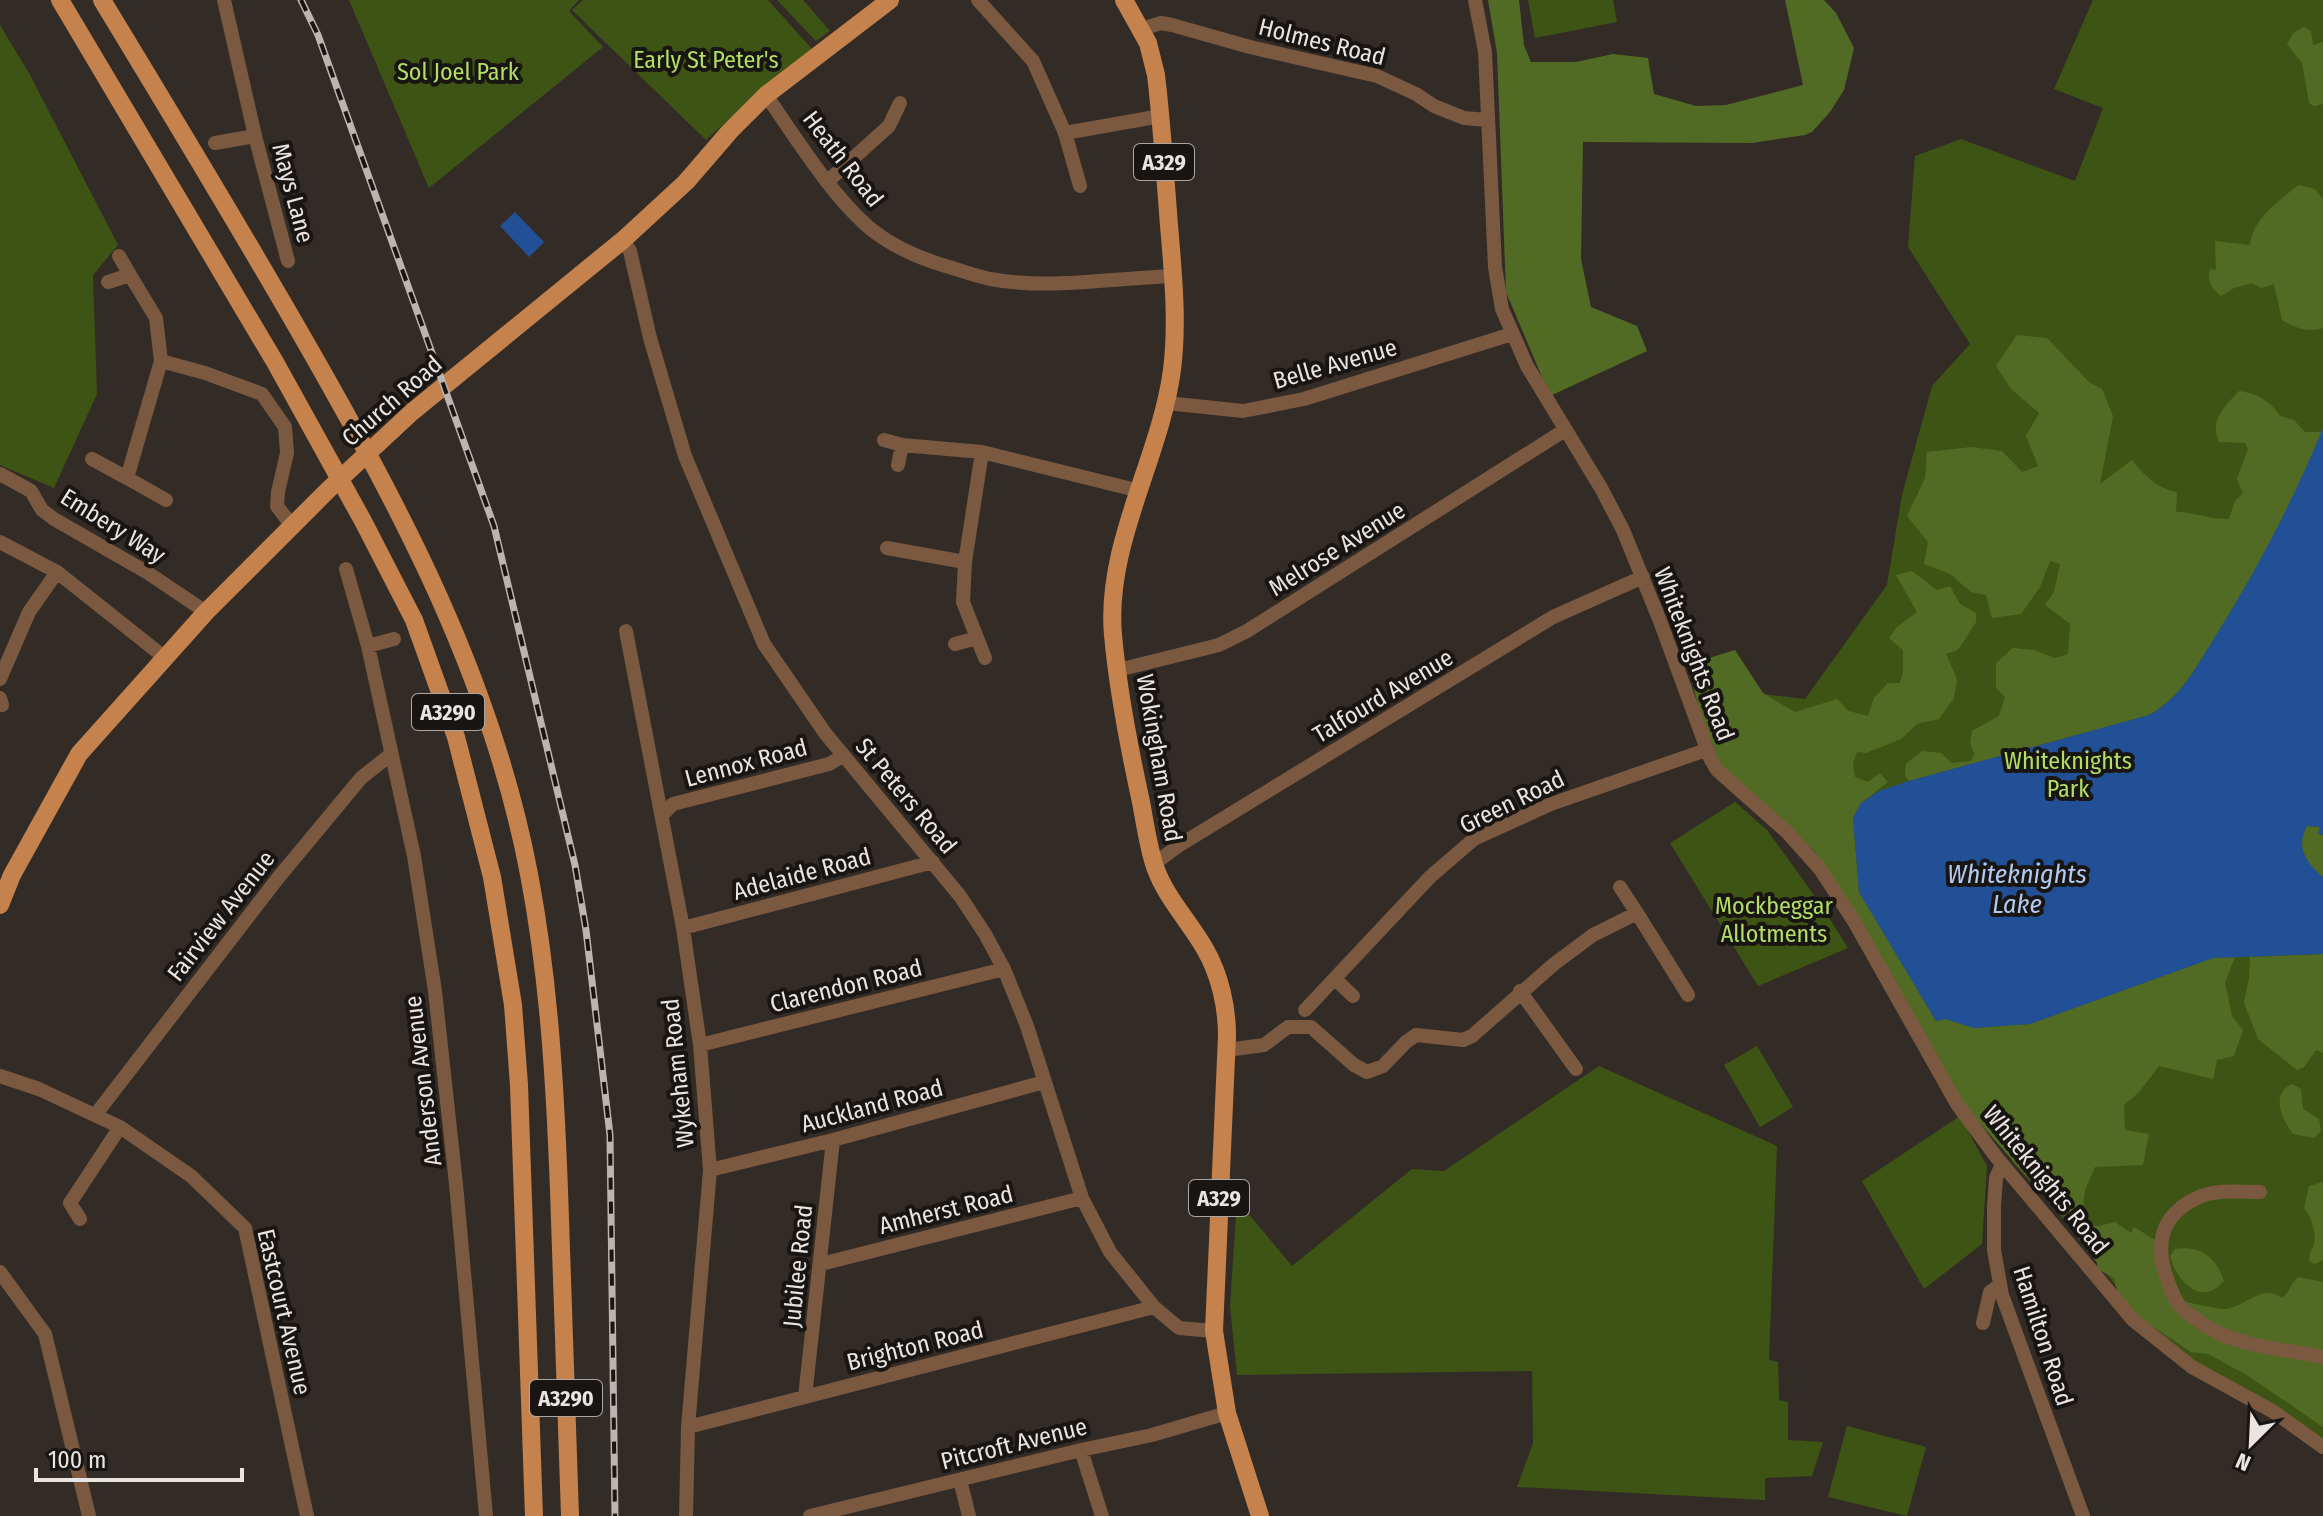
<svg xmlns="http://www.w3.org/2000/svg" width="2323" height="1516" viewBox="0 0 2323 1516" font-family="'Fira Sans Condensed',sans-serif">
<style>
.green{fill:#3e5414}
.forest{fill:#526b24}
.water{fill:#215097}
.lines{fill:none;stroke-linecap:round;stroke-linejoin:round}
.minor{stroke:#7a5940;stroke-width:14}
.major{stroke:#c5824d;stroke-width:18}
.rail-casing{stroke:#bbb5b1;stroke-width:7}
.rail{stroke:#181512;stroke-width:4;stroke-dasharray:12;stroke-linecap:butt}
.labels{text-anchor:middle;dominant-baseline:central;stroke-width:8;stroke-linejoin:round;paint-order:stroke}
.shield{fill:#181512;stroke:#aba7a4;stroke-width:2}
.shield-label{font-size:22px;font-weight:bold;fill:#eae5e2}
.street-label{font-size:24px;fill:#eae5e2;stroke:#181512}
.park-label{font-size:24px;fill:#b2de65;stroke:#181512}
.water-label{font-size:26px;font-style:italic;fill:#b1cbf3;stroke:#181512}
</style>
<rect width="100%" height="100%" fill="#332c26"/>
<path class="green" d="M349,0h230l-10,11 34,36 -174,141z
M583,0h185l44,49 -10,10 -21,13 -75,68 -134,-130z
M777,0h26l27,31 -14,10z
M1528,0h85l4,22 -82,16z
M2093,0h230v1442l-127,-78 -56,-47 -87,-111 -39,-42 -200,-313 -44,-44 -76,-121 111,13 82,-114 15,-90 30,-109 38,-42 -62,-97 7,-91 46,-17 114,42 28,-73 -49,-19z
M0,25l30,50 88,170 -25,30 4,119 -43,94 -54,-23z
M1735,802l32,28 52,72 29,46 -90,38 -88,-143z
M1757,1046l36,61 -33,20 -36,-62z
M1599,1066l178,80 -8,214 9,2 1,38 9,2v38l35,2 -11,34 -47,2v22l-248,-13 16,-44 -1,-72 -295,4 -7,-69 7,-106 55,66 120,-97 32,2z
M1960,1116l27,50 -5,78 -58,45 -62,-108z
M1847,1426l79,21 -19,69 -79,-19z"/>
<path class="forest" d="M1488,0h31l5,45 7,17h45l37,-8 35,4 6,36 42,12 30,-1 77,-20 -18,-85h39l12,13 18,35 -10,42 -14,22 -18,20 -7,3 -53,8 -169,-1 -2,117 10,48 46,19 10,25 -97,45 -44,-104 -9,-239z
M2304,27l7,4 2,14 10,-3v62l-9,2 -5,-3 -7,-40 -15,-19 7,-12z
M2298,185l17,4 8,10v129c-16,5 -27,0 -41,-8l-8,-36 -13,4 -9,-5 -18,5 -13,8c-9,-8 -15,-15 -11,-27l6,1 -1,-29 35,4c3,-28 29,-43 48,-60z
M2017,335l30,3 42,44 13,7 11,27 -13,68 32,-24c13,16 24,28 45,32l-1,20c19,0 35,8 53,7l6,-18 8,-8 -6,-14 11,-30 -3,-6 -26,-1c-10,-21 6,-36 20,-51 17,2 33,11 41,25l14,4 11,12h17c-29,70 -64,136 -104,200 -20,32 -36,65 -69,83l-240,66 -4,-6 1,-11 16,-13 19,2 11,10 19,-2 3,-7 -4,-12 2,-11 27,-15 6,-19 -9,-9v-25l17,-15 21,2 21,8 13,-4 2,-30 -25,-19 9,-13 6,-28 -10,-3 -10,26 -19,27 -29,4 -6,-23 -15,-3 -21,-18 -26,-10 4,-22 -21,-26 18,-38 2,-26 44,-5 31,4 20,21 16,-6 -12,-30 13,-23 -28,-24 -15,-23z
M1912,571l25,19 13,-4 10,18 16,9v9l-18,28 -12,4 11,25 -3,19 -15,21 -22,5 -16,15 -35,14 -9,-1 -4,12 2,13 13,5 12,-9 8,9 -27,21 -8,15 6,74 77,129 9,-2 29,9 56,-4 183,-66 22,-1 -10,25 7,34 11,14 -9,26 -17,4 -4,19 -54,-13 -20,26 -15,13 1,25 24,4 -6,31 -48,2 -10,23 -3,25 -8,10 -21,-19 -93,-105 -146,-250 -22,-22 -72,-60 -10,-21 -27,-98 26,8 26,-8 28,43 32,19 42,-13 12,12 19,5 6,-18 14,-15h12l3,-12v-21l-14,-12 8,-11 20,-15 -21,-37z
M2307,826l14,1 -3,6 5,2v42c-17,-14 -28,-30 -16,-51z
M2323,954v99l-7,-3 -12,17 -7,3 -39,-31 -14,-36 5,-25 1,-21z
M2292,1084l9,5 2,20 16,10 2,12 -7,7 -21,-4c-11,-15 -23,-40 -1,-50z
M2323,1182v78l-9,4 -5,-4c0,-5 2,-9 4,-13 5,-10 -2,-32 -9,-39l5,-22z
M2115,1222l16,11 3,-6 21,13 3,8 -4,6 10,22 21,26c12,2 26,6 38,7 21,0 39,-27 59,-11 8,-6 8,-14 16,-21l25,5v145l-78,-53 -37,-20 -17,-2 -36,-24 -23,-7 -14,-26 -4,-17 -17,-9v-6l-20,-31 7,-8 15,2z
M2187,1248c21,3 30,13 37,33 -23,27 -47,0 -54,-25l5,-7z"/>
<path class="water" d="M515,212l29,30 -15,15 -29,-31z
M2323,428v407l-5,-2 2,-6 -13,-1c-12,21 -1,37 16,51v77l-110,4 -183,66 -56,4 -29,-9 -9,2 -77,-129 -6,-74 8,-15 18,-12 30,-10 240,-66c32,-17 47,-48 66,-78 42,-67 78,-136 108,-209z"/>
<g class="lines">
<path class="minor" d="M224,0l31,136 33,125
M978,0l55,61 32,72 96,-17
M1475,0l10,52 10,215 7,42 25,57 74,122 22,42 37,91 51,139 6,10 70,62 33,37 35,54 102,181 40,54 136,162 59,47 82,45 49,35
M1141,29l20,-6 11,2 78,22 127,29 39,18 18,12 30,12 23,2
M766,95c30,43 66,102 106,135 23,18 49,29 77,37 13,4 27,9 41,12 60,11 124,-1 184,-3
M1065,133l15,53
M215,143l40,-7
M828,181l61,-55 11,-23
M623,240l7,11 20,87 35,118 79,188 61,89 135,163 25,38 19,35 23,57 55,172 28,54 44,55 25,21 35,3
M119,256l11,19
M108,282l22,-7 26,43 5,43 44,12 57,21 23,33 2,26 -9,39 -1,14 15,20
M1166,403l77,8 61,-12 208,-65
M884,440l18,5 80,7 158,39
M982,452l-17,110 -2,40 22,56
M92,459l35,19 34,-117
M898,465l4,-20
M0,474l31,17 11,19 12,9 94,54 58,39
M127,478l39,22
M0,542l57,30 107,85
M887,548l78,14
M346,569l22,77
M626,631l57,297 17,117 10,125 -22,257 -2,89
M394,639l-26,7 46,210 21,135 21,193 30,332
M955,644l22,-6
M1118,670l101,-25 28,-14 318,-201
M0,679l29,-67 28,-40
M0,698l2,7
M663,814l10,-10 156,-40 14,-8
M1154,864l24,-18 375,-229 90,-40
M1637,913l51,82
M683,928l250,-66
M1335,979l18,17
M1520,991l56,78
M1305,1010l125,-133 44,-38 77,-35 155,-54
M700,1045l304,-76
M1227,1050l37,-5 24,-18h23l43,38 13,7 16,-6 23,-24 10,-7 47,5 9,-4 82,-72 39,-29 44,-22 -17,-26
M0,1076l39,13 81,38 71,49 54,52 62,288
M96,1114l182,-236 83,-100 29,-23
M2002,1164l-6,14 -2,29v43l8,45 81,221
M710,1170l123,-30 211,-58
M2260,1192c-19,0 -43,-3 -61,5 -40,18 -45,49 -30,87 3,7 6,17 11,22 6,7 17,14 24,19 35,22 79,24 119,32
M80,1219l-10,-16 50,-76
M821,1264l261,-66
M0,1272l45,62 44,182
M1983,1323l7,-31 10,-7
M805,1397l28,-257
M688,1427l466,-120
M1081,1450l21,66
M960,1480l9,36
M810,1516l271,-66 71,-15 75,-22"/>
<path class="major" d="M60,0l215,362 88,159 51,99 42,117 36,140 21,128 6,80 15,431
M102,0c68,112 135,223 200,336 98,170 190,343 227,538 20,105 26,210 30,316 4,109 7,217 11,326
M1124,0l24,43 8,32c6,50 9,100 13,150 4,48 9,97 3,145 -12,89 -67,174 -59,265 5,56 16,112 28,167 4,21 7,44 14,65 11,31 34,54 50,82 15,26 22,58 22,87l-13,295 13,82 33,103
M0,905l12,-30 67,-121 127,-142 122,-122 84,-78 211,-172 63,-58 44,-51 36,-36 124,-95"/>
<defs>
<path id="rail" d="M301,0l17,35 176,491 81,339 11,65 24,205 5,381"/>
</defs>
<use href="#rail" class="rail-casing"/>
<use href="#rail" class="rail"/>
</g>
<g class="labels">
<g class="shield">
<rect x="1134" y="144" width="60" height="36" rx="6"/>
<rect x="412" y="694" width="72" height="36" rx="6"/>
<rect x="1189" y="1180" width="60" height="36" rx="6"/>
<rect x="530" y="1380" width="72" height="36" rx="6"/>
</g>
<g class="shield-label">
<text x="1164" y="162">A329</text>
<text x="448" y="712">A3290</text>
<text x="1219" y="1198">A329</text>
<text x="566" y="1398">A3290</text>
</g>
<g class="street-label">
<text transform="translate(1322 42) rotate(14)">Holmes Road</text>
<text transform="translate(843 159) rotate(52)">Heath Road</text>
<text transform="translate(293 193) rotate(75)">Mays Lane</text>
<text transform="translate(1335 364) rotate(-16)">Belle Avenue</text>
<text transform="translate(392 401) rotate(-41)">Church Road</text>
<text transform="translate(113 526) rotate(32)">Embery Way</text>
<text transform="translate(1337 549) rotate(-32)">Melrose Avenue</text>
<text transform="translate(1694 654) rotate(69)">Whiteknights Road</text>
<text transform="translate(1383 696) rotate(-31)">Talfourd Avenue</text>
<text transform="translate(1159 758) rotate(80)">Wokingham Road</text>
<text transform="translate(746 763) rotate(-15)">Lennox Road</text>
<text transform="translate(906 796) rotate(50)">St Peters Road</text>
<text transform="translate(1512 802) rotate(-26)">Green Road</text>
<text transform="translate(802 874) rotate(-15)">Adelaide Road</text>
<text transform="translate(221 916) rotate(-52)">Fairview Avenue</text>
<text transform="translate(846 986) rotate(-14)">Clarendon Road</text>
<text transform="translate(678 1073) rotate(-96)">Wykeham Road</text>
<text transform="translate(423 1081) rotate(-97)">Anderson Avenue</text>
<text transform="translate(872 1106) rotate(-15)">Auckland Road</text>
<text transform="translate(2046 1180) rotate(51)">Whiteknights Road</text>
<text transform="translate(946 1210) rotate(-14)">Amherst Road</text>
<text transform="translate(798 1266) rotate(-84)">Jubilee Road</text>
<text transform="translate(284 1312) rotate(77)">Eastcourt Avenue</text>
<text transform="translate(2043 1336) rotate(72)">Hamilton Road</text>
<text transform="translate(915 1346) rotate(-14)">Brighton Road</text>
<text transform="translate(1014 1444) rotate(-14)">Pitcroft Avenue</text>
</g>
<g class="park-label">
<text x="706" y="60">Early St Peter's</text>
<text x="458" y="72">Sol Joel Park</text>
<text x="2068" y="761">Whiteknights<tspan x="2068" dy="28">Park</tspan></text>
<text x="1774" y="906">Mockbeggar<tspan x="1774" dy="28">Allotments</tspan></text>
</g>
<g class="water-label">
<text x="2017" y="874">Whiteknights<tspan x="2017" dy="30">Lake</tspan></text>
</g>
</g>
<g transform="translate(2251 1444) rotate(204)" stroke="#181512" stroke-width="6" paint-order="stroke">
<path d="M0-6L14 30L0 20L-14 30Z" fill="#eae5e2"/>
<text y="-12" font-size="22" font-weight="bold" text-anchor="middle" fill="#eae5e2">N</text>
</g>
<path d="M36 1468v12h206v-12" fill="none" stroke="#eae5e2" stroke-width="4"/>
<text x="48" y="1468" font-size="24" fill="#eae5e2" stroke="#181512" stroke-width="6" paint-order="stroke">100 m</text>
</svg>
